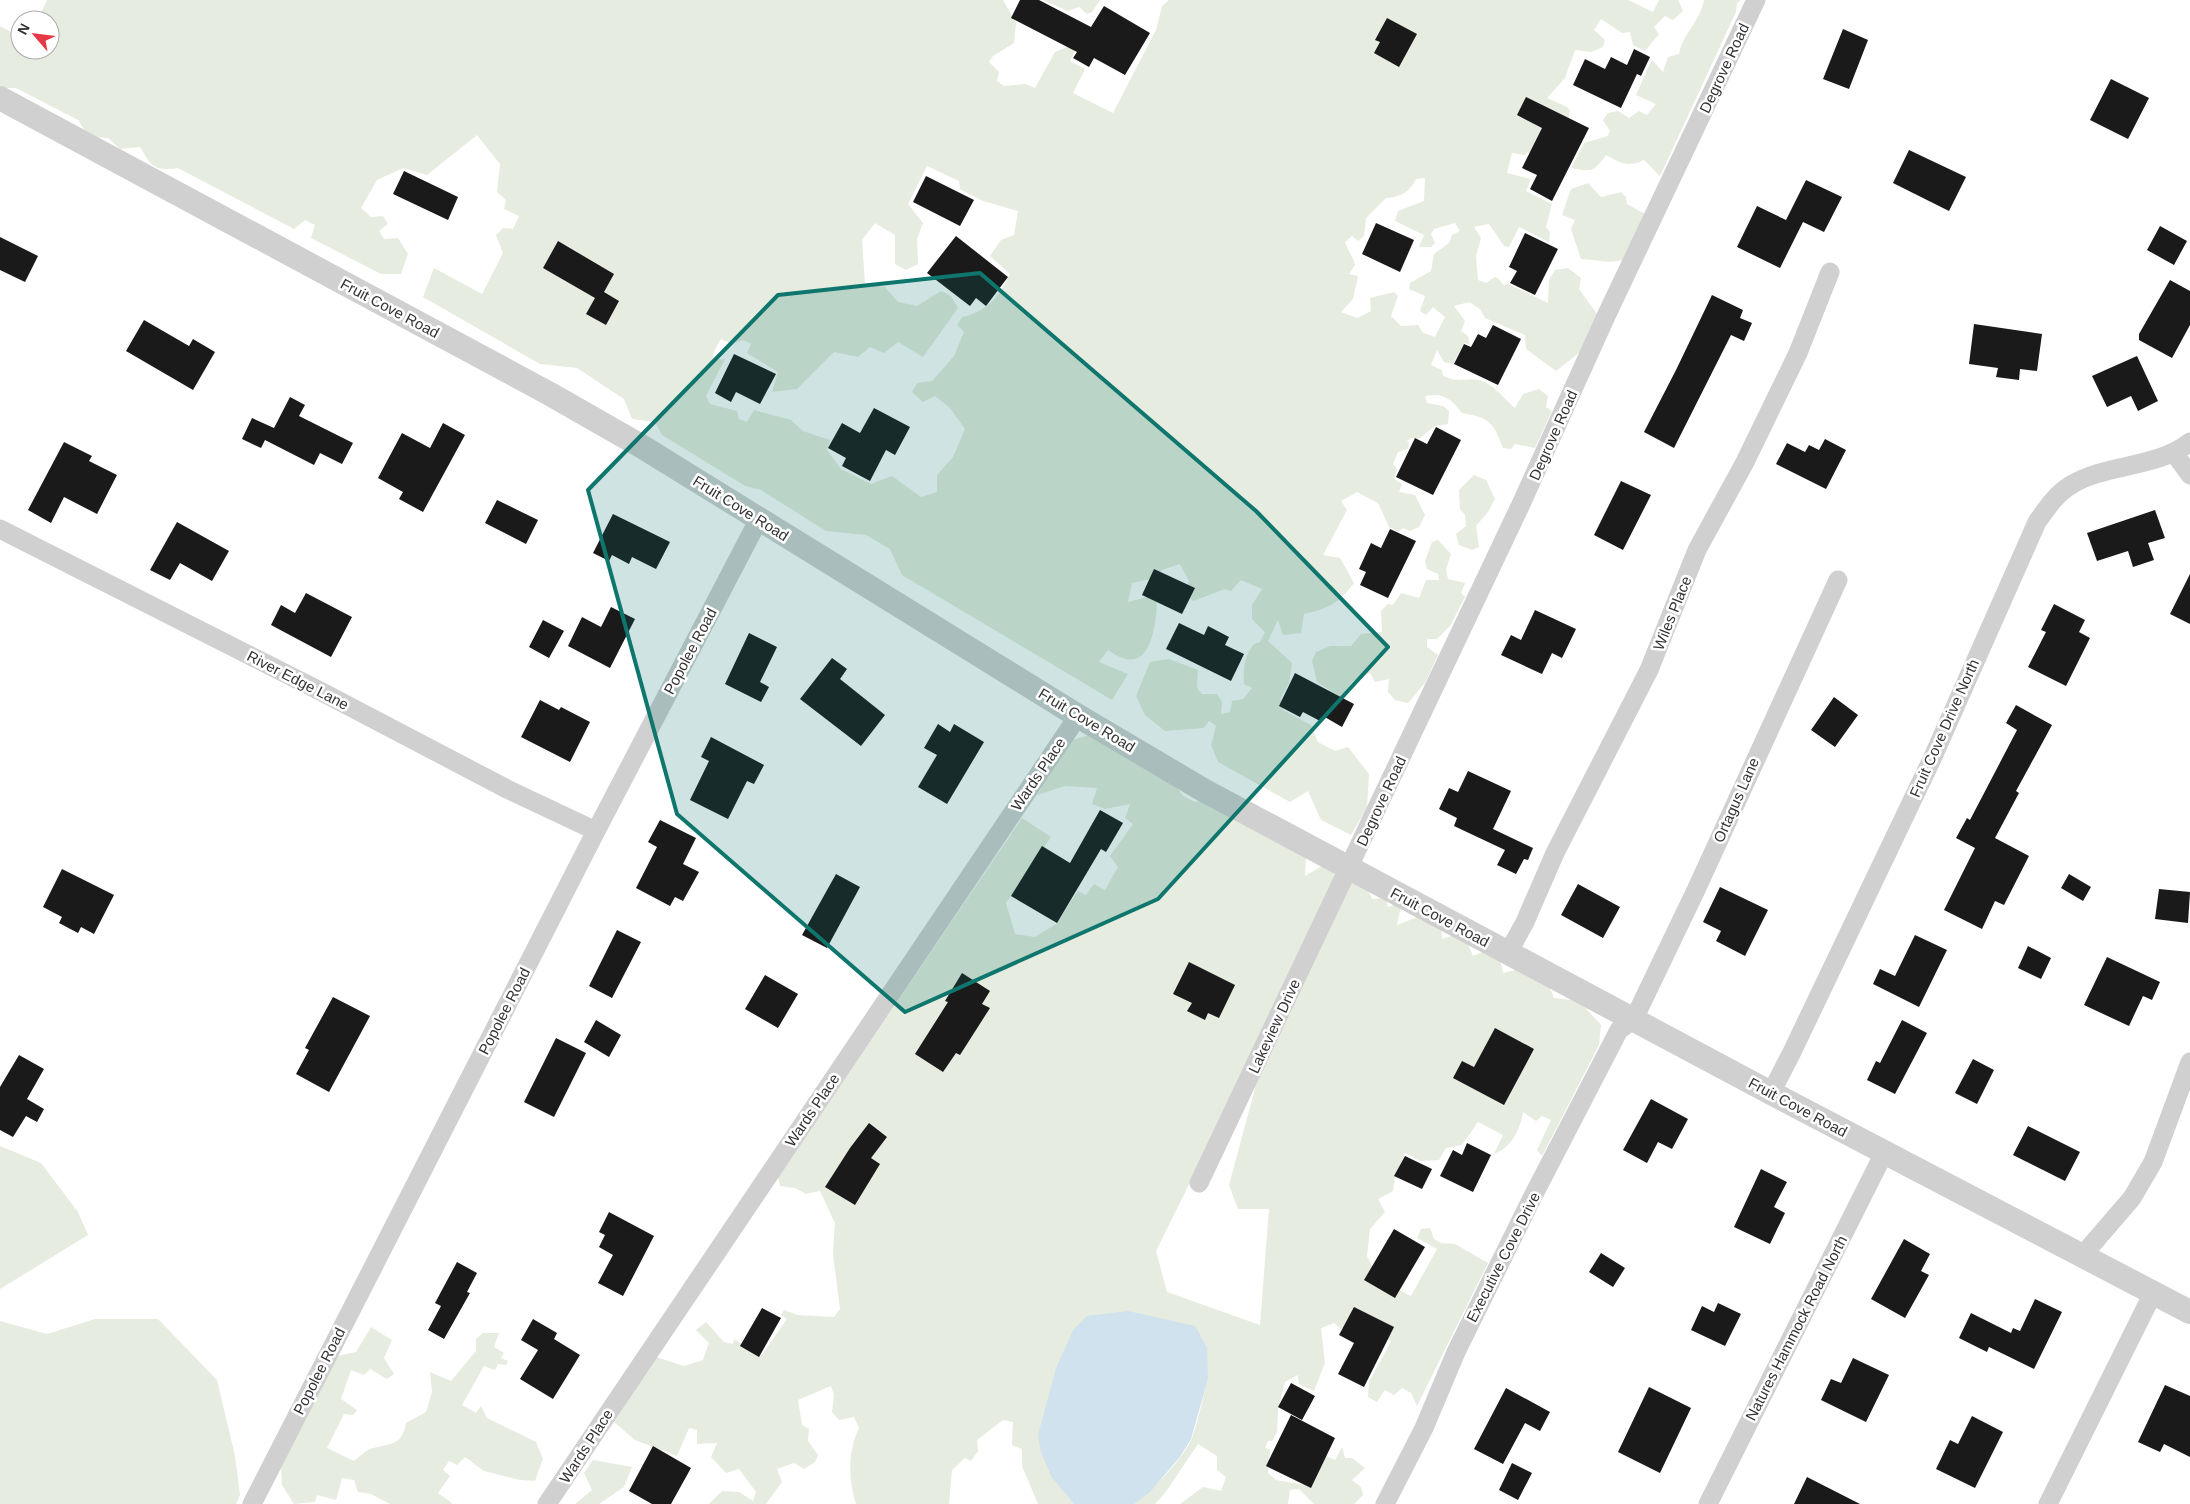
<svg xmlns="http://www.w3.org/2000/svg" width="2190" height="1504" viewBox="0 0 2190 1504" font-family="Arial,sans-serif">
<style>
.green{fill:#e6ecdf;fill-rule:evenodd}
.water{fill:#cfe2ee}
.building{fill:#1a1a1a}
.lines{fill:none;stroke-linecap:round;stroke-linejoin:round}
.minor{stroke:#d0d0d0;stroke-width:19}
.tertiary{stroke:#d0d0d0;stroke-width:24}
.marked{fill:#0f766e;fill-opacity:0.2;stroke:#0f766e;stroke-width:4;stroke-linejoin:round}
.labels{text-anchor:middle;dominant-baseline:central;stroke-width:5;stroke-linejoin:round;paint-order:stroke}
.street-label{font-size:15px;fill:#333;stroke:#fff}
</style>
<rect width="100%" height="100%" fill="#fff"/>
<path class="green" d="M47,0h956l13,23 -2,20 -21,13 -4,6 10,10 -2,9 7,5 21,-2 10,4 20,-36 15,-6 5,5 -5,10 15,8 -12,24 40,20 43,-83 6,-24 7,-6h459l25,12 6,-12h19l5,11 -10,9 -8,-4 -11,11 5,7 -14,17 -12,-6 -3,-13 -8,1 -21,-14 -7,11 11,10 -2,7 -12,5 -16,-2 -10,28 -18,20 20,9 3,3 -2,10 -27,39 -14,-7 -2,3 -13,-2 -5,20 24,6 -5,12 26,13 -6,23 4,5 -1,10 -30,-15 -10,20 -5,-1 -15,-22 -15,3 7,11 -5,18 2,24 8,3 9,-6 4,2 4,6 5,-1 40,19 1,-23 6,-10 13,-2 13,10 -2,11 18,25 -17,38 -24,19 -30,-22 -1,-14 -40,-17 -5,-9 -11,-7 -15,4 11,15 -4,10 7,5 2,9 -6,-2 -11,21 -9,-2 -7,-12 -6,15 11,5 1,6c17,7 19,2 35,4 13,1 27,20 37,28l8,-14 16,-5 9,7 -2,11 6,4 -17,37 -20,-4 -4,5 -8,-1c-10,-26 -13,-30 -41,-35 -10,-13 -18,-21 -37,-17l2,7 16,3 6,5 -1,13 -13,2 -15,12h-9l-4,3 2,2 -1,6 -10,3 -5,12 4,5 -3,10 8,5 -3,8 16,3 10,20 -6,12 -9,4 -7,-3 -5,4 -9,-5 -11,-24 -21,-11 -16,9 6,9 -24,45 17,3 14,25c-15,20 -26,26 -50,31l-3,19 -18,2 -5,-15 -10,21 24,22 -3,20 -9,16 6,5 -3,6 28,15 7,17 17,9 13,-4 21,27 -2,34 -16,27 -30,-15 -13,-29 -18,11 -72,-40 -7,-17 5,-19 -7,-5 -5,7 -39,3 -20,-16 -9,-19 14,-34 19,-3 29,11 -1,18 5,6h15l5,8 -1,12 9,-2 2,-11 11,-2 9,-11 -8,-4c-1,-16 0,-27 10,-40l6,-2 5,-10 -13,-13v-14l10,-16 -21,-9 -10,11 -6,-2 -32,12 -8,-8 4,-12 -9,-17 -18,6 -7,8 -23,5 -4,19 26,-7c5,9 2,17 1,27 -4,29 -16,51 -47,28l-9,12 29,12 -16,26 -210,-125 -12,-26 -24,-14 -40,-4 -65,-41 -16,-4 -83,-51 -7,-13 -23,-3 -8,-20 -47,-31 -37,-4 -117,-67 11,-29 48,26 21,-41 -7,-18 7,-7 10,1 6,-13 -15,-7 2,-9 -9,-8 3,-28 -23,-29 -50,40 -24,-7 -26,12 -16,28 10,9 12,-1 5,8 -9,7 5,8 14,-1 10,16 -7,20h-20l-70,-36 4,-13 -10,-5 -11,9 -116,-61c-24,3 -26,-1 -38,-21l-20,2 -12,-11 -19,-1 -11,-17 -62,-32h-13l-3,-3v-59l20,11v13h30v-30h-12zM927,166l32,15 1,8 23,12 35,10 -4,24 -13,5 -11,16 20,18c-13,24 -20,36 -48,43l-5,8 7,7 -10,24 -22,25 -15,2 -5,9 11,10 12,-6 15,12 15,21 -12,28 -16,18v17l-16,5 -29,-21 -21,8 -30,-15 -14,-19 3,-10 -27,-9 -12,-11 -37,-10 -7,12 -8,-3 -2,-8 -27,-7 -4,-8 19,-37 -11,1 -1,-7 8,-14 11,5 11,-4 8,4 -4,9 31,19 -6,20 25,-3 37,-37 24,5 12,-10 14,6 14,-11 25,15 35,-49 -7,-12 -10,-5 -24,15 -19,-4 -13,-15 -20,-3 -3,-44 13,-17 20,12v29l11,6 12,-6 -1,-25 6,-16 -15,-19zM1425,178l-1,23 -26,10 -3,10 29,14 -5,12h12l4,-4 -4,-9 3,-5 21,-6 5,8 -8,4 -3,8 -15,11 -3,17 -21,12 -1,6 16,7 -5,15 6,4 7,-8 12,10 -10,20 -12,-4 -5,-8 -17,1 -10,-10 7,-20 -4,-4 -24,6 1,13 -14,7 -16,-6 12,-13 5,-23 -9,-2 6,-9c-2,-9 -7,-14 -10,-23l7,-6 6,5 6,-5 2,-18 20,-20c14,-1 24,-6 30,-19z
M1043,0h57l-8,12 -5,2 -8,-7 -11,4z
M1704,0h37l-4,3 -1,9 -76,164 -16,-16c-15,8 -24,3 -38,-5 -12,17 -15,17 -35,13l13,-25 24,-7 2,-5 -7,-11 5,-7 10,-2 11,7 10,-7 8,4 9,-11 -20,-9c6,-12 9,-23 16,-35l11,12 5,-15 11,-3c5,-23 20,-30 25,-54z
M1588,183l13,14 20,-5 5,5 1,7 18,10 -20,45c-15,6 -29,0 -44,0l-10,-30 4,-9 -13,-5 9,-26z
M1474,475l12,5 9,19 -7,13 -12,14 3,21 -7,3 -13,-5 -3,-11 10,-8 -1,-11 -5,-6 -1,-19z
M1438,540l13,14 -5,15 2,10 17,4 -4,10 4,4 -15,29 -13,13h-10v8l11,8 -13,28 -17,20 -13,-3 -7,-8 1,-13 -14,3 -5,-9 -17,8 -13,16 -23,-15 -5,-21 4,-9 14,-6h21l10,-12 21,-2 -1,-21 7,-7 5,1 8,-12 18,5 7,-18h13l-1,-6 -11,-5 -2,-8 7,-19z
M1090,735l86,51 7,10 12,6 6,-1 105,56 -1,19 19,-11 17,13 -185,373 11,41 93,33 9,-116h-31l-9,-24 31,-115 90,-189 18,9 4,9 14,-1 2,9 9,-3 4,2 -4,19 23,-9 21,11 1,12 12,-4 13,7 6,14 12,-5 15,8 3,14 16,-4 29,15 6,14 25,3 22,24 -2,20 -57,111 -5,-6 14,-30 -9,-4 -6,5 -13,-9c-3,18 -11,35 -29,42l9,-19 -25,-13 -16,23 -16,3 -7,12 -19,1 -15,-8 -10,24 -2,14 -15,8 7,13 -15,17 -3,27 11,23 33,17 26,-47 -20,-11 4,-9 9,-1 4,11 7,4 14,1 33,19 -71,143 -6,-13 -9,-5 -8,7 -9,-5 -8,12 -9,-5 1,-15 22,-41c-16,-9 -32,-24 -50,-12l-7,-6 -13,5 4,35 -11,28 -15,-7 -1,-9 -13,7 -7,28 -1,22 -5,9h-4l-3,7 5,2 -2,23 8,7 30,5 16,-31 13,6 7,-13 3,11h7l13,10 -13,12 9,7 2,8 -9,9h-40l-15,-15 -9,1 -2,14h-108l23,-17 18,4 5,-14 -9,-7v-14l-19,-12 -33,49 -10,11h-21c19,-15 47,-42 57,-64 8,-19 11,-42 17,-61l-156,99 22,26h-36l-16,-38v-17l-10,-4 1,-23 -10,-2 -26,20 1,11 -7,10 -6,-3 -13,12 -3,34h-93c-8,-23 -8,-54 3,-76l-5,-11 -15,3 -7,-8 2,-17 -3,-9 -33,14 4,25 7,4 -1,12 10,14 -3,7 -11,7 -10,-6 -17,6 5,13 -16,22h-57l13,-13 17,1 14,9 3,-9 -17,-23 -13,4 -15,-16 6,-14 -20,1v-14l-8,-2 -12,28 -42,-16 -21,-18 42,-65 28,9 19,-6 6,-17 -13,-13 10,-8 18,20 9,2 1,-5 27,17 26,-37 -6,-4 3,-5 14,5 36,2 6,-8 -7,-55 2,-31 -15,-32 -14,3 -11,-6 -15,-2 -2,-9 244,-359 29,19 -45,66 9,31 20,3 21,-13 22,-33 8,4 8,-11 11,6 13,-23 -8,-11 23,-32 -8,-6 5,-14 -25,5 -13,-5 5,-16 -32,-2 -28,9 35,-55z
M0,1146l41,17 37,49 10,23 -88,54z
M95,1319h63l59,61 18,76 5,39 -4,9h-236v-183l47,13z
M371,1327l21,13 -8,18 10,16 -7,5 -17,-10 -6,6 -13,-5 -10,29 16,11 -4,5 -9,-1 -17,34 27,13c5,-4 10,-9 16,-12 19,-6 32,-2 36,-26l20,-11 6,-20 -2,-20 21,9 25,-30v-12l7,-6h16l-5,14 10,6 -3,5 7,3 -2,4 -8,-1 -3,6 -11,-4 -22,39 14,8 5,-7 6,12 49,24 7,17 -8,22 -15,-1 -36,-9 -19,-14 -8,8 -8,-4 -6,9 7,6 -12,17 14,10 -1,1h-61l-19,-10 -13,-2 -4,-12 -12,-2 -6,22 -19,-5 -2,7 -21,2 -12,-19 -1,-19 56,-110 19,-4z
M593,1460l39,7 -8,20 -25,17h-24l17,-14 -8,-17z"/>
<path class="water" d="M1128,1311l67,15 12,22 1,31 -17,60 -11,18 -31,36 -15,11h-60l-22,-26 -11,-26 -3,-17 18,-67 17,-38 14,-14z"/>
<path class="building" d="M1020,0h19l52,27 13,-21 46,27 -25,42 -31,-17 -5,9 -16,-9 4,-6 -66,-34z
M1387,18l30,16 -18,33 -25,-14 6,-11 -5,-2z
M1843,29l25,11 -19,49 -26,-10z
M1634,49l16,8 -9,19 -4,-2 -16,34 -48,-23 12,-26 20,10 6,-12 16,8z
M2111,79l38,19 -21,41 -38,-19z
M1526,97l63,31 -37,73 -22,-12 7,-14 -15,-7 20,-40 -25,-13z
M1909,150l57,27 -17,34 -56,-28z
M404,171l54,26 -10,23 -55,-26z
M926,176l48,24 -14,26 -47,-24z
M1806,180l36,17 -18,35 -21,-10 -23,46 -43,-21 20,-41 29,14z
M1376,223l38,17 -14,32 -38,-18z
M2160,226l27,15 -13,24 -27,-15z
M1525,233l33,16 -23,46 -25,-12 7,-12 -8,-4z
M956,236l52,41 -22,29 -10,-8 -6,8 -43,-33z
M0,237l38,19 -13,26 -25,-12z
M558,241l56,33 -10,18 15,9 -13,24 -20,-11 9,-16 -52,-30z
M2170,280l20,11v34l-18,33 -33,-18v-6z
M1712,295l31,15 -3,8 12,5 -8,18 -13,-6 -57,113 -30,-16 32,-62z
M144,320l45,26 4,-7 22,13 -22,38 -67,-39z
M1974,324l68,10 -5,37 -17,-2 -1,11 -23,-3 2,-9 -29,-4z
M1493,325l28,14 -23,46 -44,-21 10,-20 7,3 7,-13 8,4z
M734,354l42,20 -16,30 -24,-12 -5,10 -16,-9z
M2137,356l21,45 -20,10 -7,-15 -24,11 -15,-31z
M290,397l15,8 -6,11 54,27 -11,21 -22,-11 -6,12 -49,-25 -4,8 -19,-9 10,-21 22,10z
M874,408l36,19 -15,28 -9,-5 -16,31 -28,-15 4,-8 -18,-10 14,-25 18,10z
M443,423l22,12 -42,77 -24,-13 4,-7 -25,-14 24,-45 28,15z
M1436,427l25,13 -28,55 -37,-18 19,-39 12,6z
M1825,439l21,11 -20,39 -50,-25 11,-21 18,9 4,-7 10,5z
M64,442l28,14 -3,5 28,14 -20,39 -33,-17 -13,26 -23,-13z
M1621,481l30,14 -28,55 -29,-15z
M497,500l41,20 -12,24 -41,-21z
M2155,510l10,28 -17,5 6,17 -21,7 -5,-16 -31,10 -10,-28z
M613,514l57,28 -14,27 -24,-12 -3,7 -17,-9 -3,6 -16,-8z
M177,522l52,29 -17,30 -32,-18 -10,17 -20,-10z
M1390,529l26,12 -28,57 -28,-13 6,-13 -7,-3 12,-26 10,5z
M1154,569l41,19 -13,26 -40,-19z
M2190,574v50l-20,-10z
M306,593l46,24 -21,40 -60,-32 10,-20 14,8z
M2054,604l31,16 -6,12 11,6 -24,48 -38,-19 18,-35 -5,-2z
M611,607l24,12 -25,49 -42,-22 14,-29 19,10z
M1535,610l41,19 -14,29 -10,-5 -10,21 -41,-19 10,-20 10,5z
M543,620l21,11 -15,27 -20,-11z
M1179,623l25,12 4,-9 21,11 -4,8 19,9 -13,27 -65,-32z
M749,633l28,14 -17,35 9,5 -8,15 -36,-18z
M832,658l15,11 -7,10 45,36 -24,31 -61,-47z
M1295,673l59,31 -12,23 -19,-11 -3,5 -17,-9 -3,5 -21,-11z
M1834,697l24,18 -23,32 -24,-17z
M540,700l19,10 2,-3 29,15 -20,40 -49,-25z
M2016,705l36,20 -36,66 3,2 -24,45 34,18 -25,49 -9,-4 -13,28 -38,-19 31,-62 -19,-10 11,-20 3,2 47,-90 -11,-7z
M938,724l12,8 4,-8 30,18 -37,62 -29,-17 19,-32 -13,-7z
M711,737l53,28 -10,19 -7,-3 -19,38 -38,-19 19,-39 -8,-4z
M1468,771l43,20 -18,38 40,19 -5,12 -4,-1 -8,15 -19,-9 8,-15 -51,-24 3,-8 -18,-9 10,-21 9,4z
M1100,810l23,13 -17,29 -5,-3 -44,74 -46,-27 31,-50 28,17z
M660,820l36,18 -13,26 16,8 -16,29 -8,-4 -5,9 -34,-18 21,-41 -9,-5z
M62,869l52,26 -20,39 -13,-7 -3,6 -19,-10 3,-6 -19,-10z
M836,874l24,13 -33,61 -25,-13z
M2069,874l22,13 -8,14 -22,-13z
M1578,884l42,23 -17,31 -42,-23z
M1720,887l48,23 -23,46 -29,-15 5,-10 -18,-9z
M2159,889l31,3 -2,31 -33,-4z
M617,930l24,12 -29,56 -23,-12z
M1915,935l32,15 -28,57 -46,-23 7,-15 15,7z
M2028,946l23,12 -10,21 -23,-11z
M2107,957l53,25 -8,18 -9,-4 -14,30 -45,-21z
M1189,962l46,23 -16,33 -11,-5 -3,7 -18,-9 5,-8 -19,-9z
M962,973l28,18 -8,13 8,4 -30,47 -4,-2 -13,19 -28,-18 33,-52 -3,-1z
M765,975l33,19 -20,34 -33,-19z
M333,997l37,19 -41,76 -33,-18 13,-24 -4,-2z
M596,1020l25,15 -12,22 -25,-15z
M1902,1020l25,13 -32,61 -28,-14 9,-19 4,2z
M1495,1028l39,21 -30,56 -51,-27 9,-17 12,6z
M556,1038l30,15 -32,64 -30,-15z
M19,1055l25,14 -17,30 17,10 -7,13 -11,-6 -13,21 -13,-7v-43z
M1973,1059l21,11 -17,34 -22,-11z
M1651,1099l37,20 -16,30 -14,-7 -11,21 -24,-13z
M869,1123l18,14 -16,21 9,6 -25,41 -30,-18 25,-39z
M2028,1126l52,26 -15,29 -52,-26z
M1467,1143l24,12 -18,37 -33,-16 13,-26 9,5z
M1405,1156l27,13 -10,20 -28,-13z
M1761,1169l26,13 -13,25 11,6 -15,31 -36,-17z
M609,1212l45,24 -31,60 -25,-13 15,-28 -14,-8 6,-12 -6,-3z
M1394,1229l31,18 -30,51 -31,-18z
M1904,1239l26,15 -9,17 8,4 -24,43 -34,-19z
M1601,1253l24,15 -12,19 -24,-15z
M457,1262l20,11 -10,19 3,1 -26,46 -16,-9 13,-24 -6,-3z
M2035,1299l27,13 -28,57 -45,-22 -2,5 -28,-14 12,-25 40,20 2,-5 7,3z
M1718,1303l23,11 -16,32 -34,-16 11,-24 12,6z
M1354,1307l40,20 -30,60 -26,-13 16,-31 -15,-8z
M762,1308l19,10 -22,39 -19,-11z
M533,1319l24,14 -3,6 26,16 -27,44 -33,-20 18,-29 -17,-10z
M1853,1358l36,17 -23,47 -45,-22 10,-21 10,4z
M1291,1383l24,13 -13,24 -24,-13z
M2165,1385l25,11v61l-26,-13 -4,8 -22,-10z
M1649,1387l42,21 -31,65 -42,-21z
M1506,1388l44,24 -10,19 -15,-8 -22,41 -29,-15z
M1291,1415l44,23 -24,50 -45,-22z
M1972,1416l31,16 -28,56 -39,-19 14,-29 8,4z
M653,1446l38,22 -20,36h-19l-23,-13z
M1512,1463l20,10 -14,27 -19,-10z
M1807,1477l53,27h-66z"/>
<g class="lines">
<path class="minor" d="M2174,453l16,22
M0,529l320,162 187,98 89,42
M1508,953l17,-31 30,-69 94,-183 48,-120 48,-88 53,-109 32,-81
M1771,1093l21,-41 140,-293 105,-237c10,-14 19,-28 34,-37 36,-22 85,-16 119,-43
M1199,1183l323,-681 85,-188 149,-314
M2082,1256l50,-58 21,-36 37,-100
M252,1504l344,-673 163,-312
M547,1504l531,-788
M1385,1504l39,-76 32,-76 77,-156 86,-166 15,-11 62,-129 142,-310
M1708,1504l176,-351
M2048,1504l105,-211"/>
<path class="tertiary" d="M0,98l550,296 91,52 437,270 127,75 566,302 419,219"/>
</g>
<path class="marked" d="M980,273l276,238 132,136 -230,252 -253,113 -228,-198 -89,-324 190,-195z"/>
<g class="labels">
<g class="street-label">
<text transform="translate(1724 68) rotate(-65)">Degrove Road</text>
<text transform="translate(390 308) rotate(28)">Fruit Cove Road</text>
<text transform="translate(1553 435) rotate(-66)">Degrove Road</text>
<text transform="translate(741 508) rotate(32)">Fruit Cove Road</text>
<text transform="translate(1672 613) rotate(-68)">Wiles Place</text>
<text transform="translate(690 651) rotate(-62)">Popolee Road</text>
<text transform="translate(298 680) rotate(27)">River Edge Lane</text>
<text transform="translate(1087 720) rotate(31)">Fruit Cove Road</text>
<text transform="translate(1944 728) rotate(-66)">Fruit Cove Drive North</text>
<text transform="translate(1038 774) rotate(-56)">Wards Place</text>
<text transform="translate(1736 800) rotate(-66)">Ortagus Lane</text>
<text transform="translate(1381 801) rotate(-65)">Degrove Road</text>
<text transform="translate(1440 917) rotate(28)">Fruit Cove Road</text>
<text transform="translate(504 1011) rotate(-63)">Popolee Road</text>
<text transform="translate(1274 1026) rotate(-65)">Lakeview Drive</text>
<text transform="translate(1798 1107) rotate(28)">Fruit Cove Road</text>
<text transform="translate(812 1110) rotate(-56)">Wards Place</text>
<text transform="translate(1503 1257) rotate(-63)">Executive Cove Drive</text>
<text transform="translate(1796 1328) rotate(-63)">Natures Hammock Road North</text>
<text transform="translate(319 1371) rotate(-63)">Popolee Road</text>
<text transform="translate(586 1446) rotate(-57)">Wards Place</text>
</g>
</g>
<g transform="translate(35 35) rotate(298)"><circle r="24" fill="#ffffff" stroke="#adadad"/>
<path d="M0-4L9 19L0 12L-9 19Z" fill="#e63946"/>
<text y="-8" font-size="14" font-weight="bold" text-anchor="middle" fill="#333333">N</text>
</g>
</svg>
